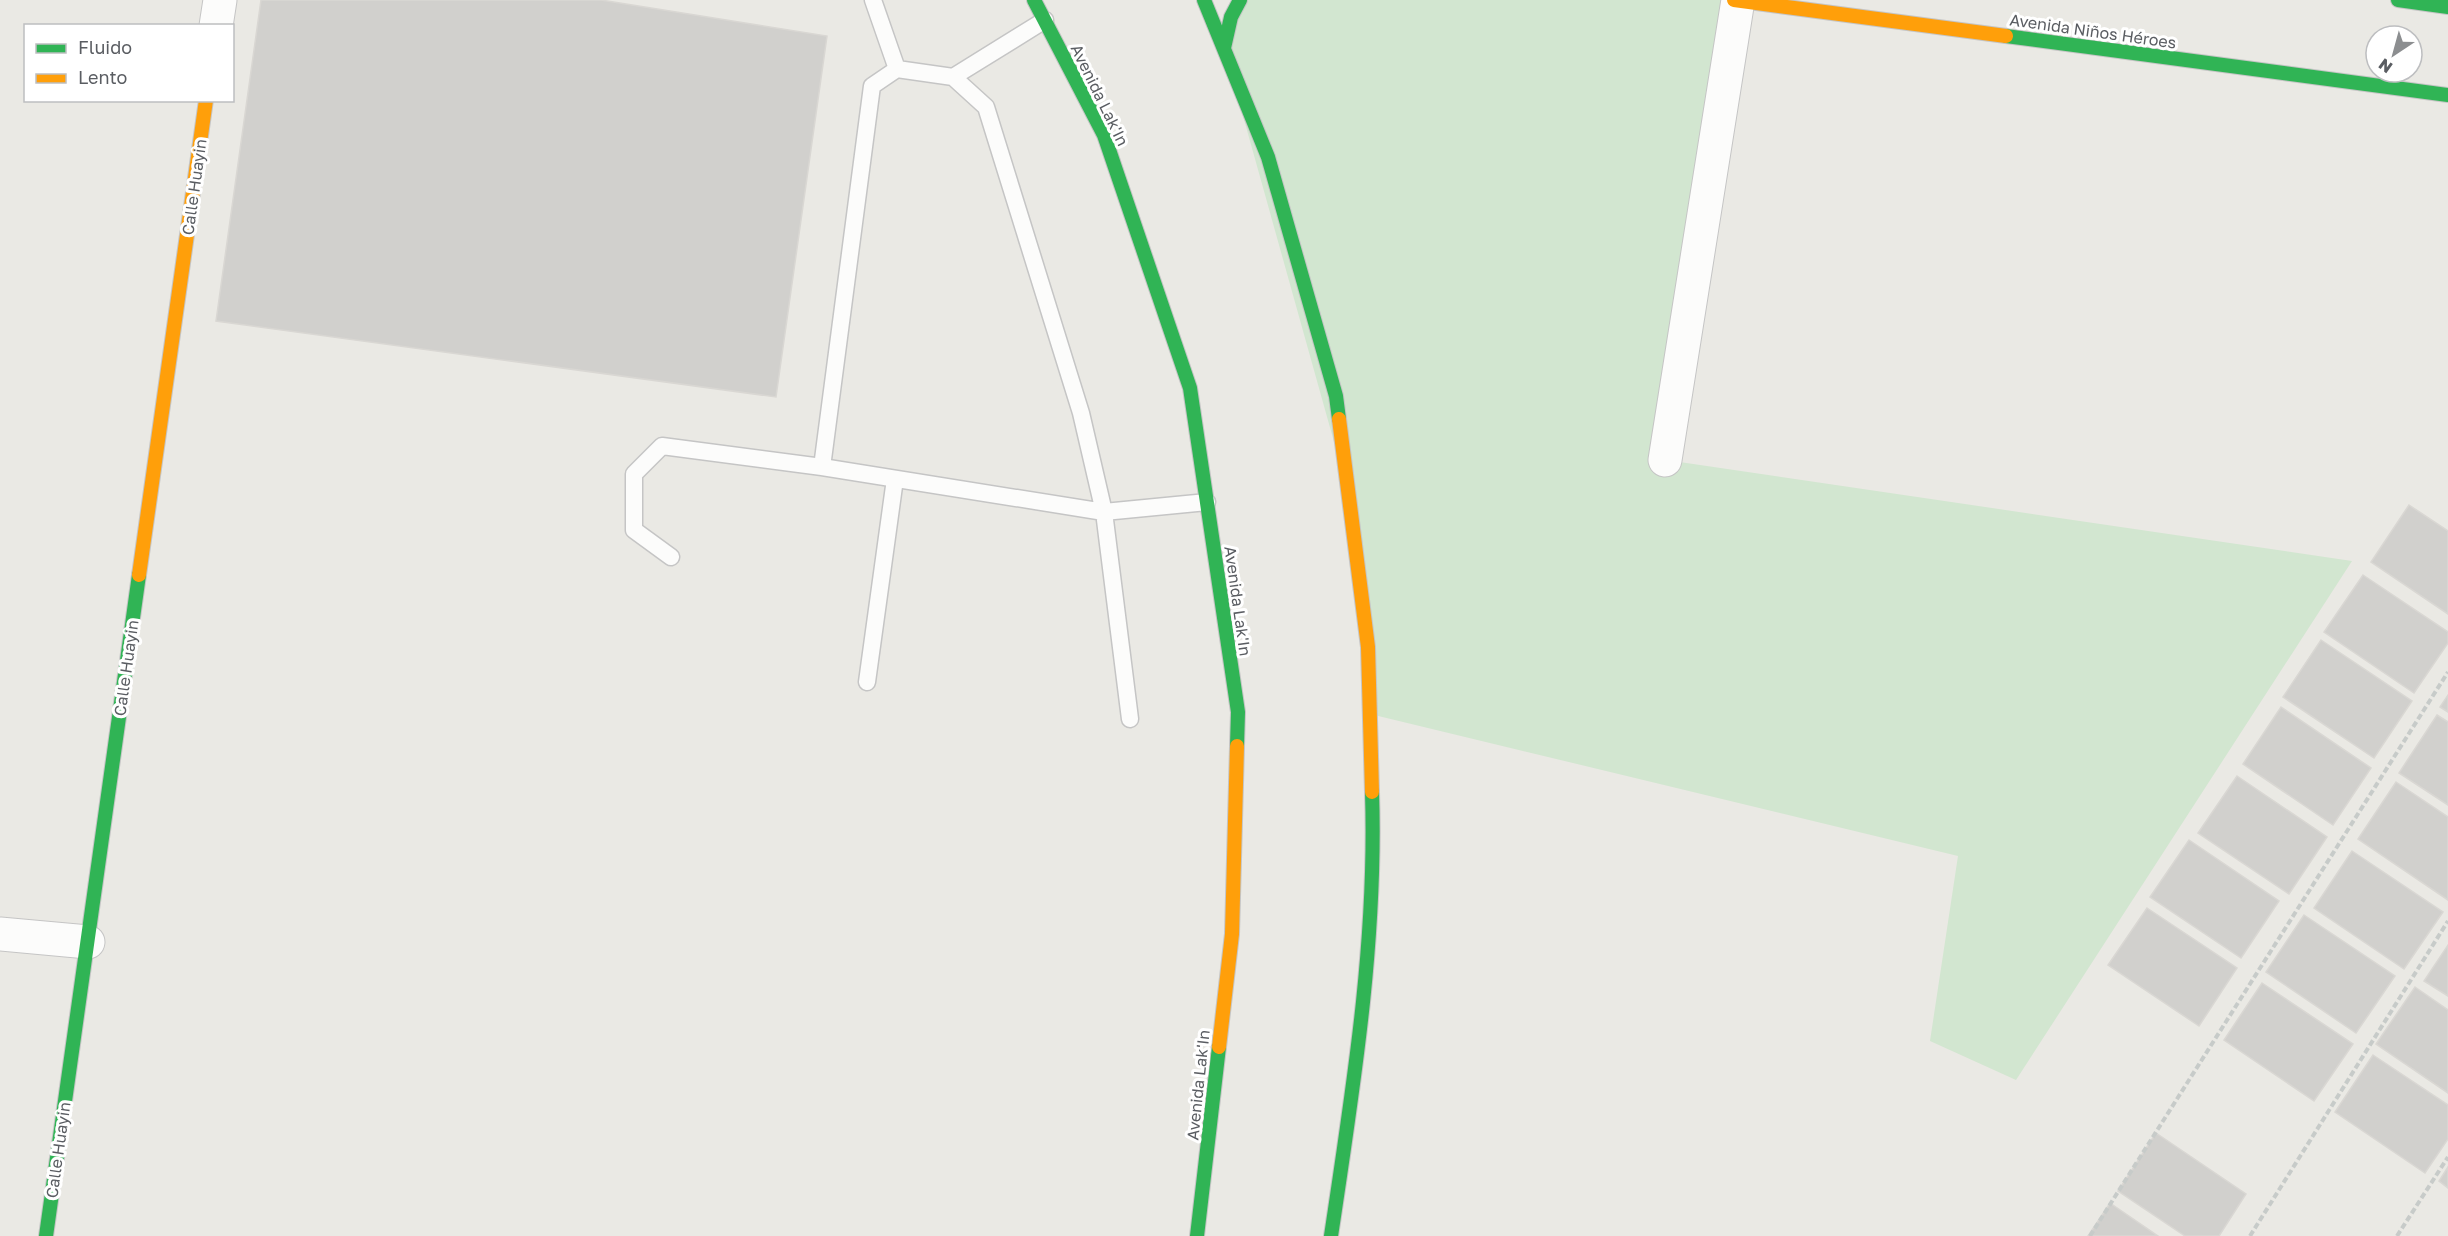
<svg xmlns="http://www.w3.org/2000/svg" width="2448" height="1236" viewBox="0 0 2448 1236" font-family="'Golos Text',sans-serif">
<style>
.green{fill:#d2e6d0}
.building{fill:#d1d0cd;stroke:#d9d7d3;stroke-width:1.5}
.lines{fill:none;stroke-linecap:round;stroke-linejoin:round}
.lane-casing{stroke:#c5c5c5;stroke-width:19}
.street-casing{stroke:#c5c5c5;stroke-width:35}
.fast-casing{stroke:#c5c5c5;stroke-width:16}
.slow-casing{stroke:#c5c5c5;stroke-width:16}
.path{stroke:#c7cbc9;stroke-width:4;stroke-dasharray:6 3;stroke-linecap:butt}
.lane{stroke:#fcfcfb;stroke-width:16}
.street{stroke:#fcfcfb;stroke-width:33}
.fast{stroke:#30b455;stroke-width:14}
.slow{stroke:#ff9f0a;stroke-width:14}
.labels{text-anchor:middle;dominant-baseline:central;stroke-width:6;stroke-linejoin:round;paint-order:stroke}
.street-label{font-size:16px;fill:#5a5d62;stroke:#fff}
</style>
<rect width="100%" height="100%" fill="#eae9e4"/>
<path class="green" d="M1240,0h494l-68,460 686,101 -336,519 -86,-39 28,-185 -588,-142 -22,-222 -124,-444z"/>
<path class="building" d="M261,0h340l226,36 -51,361 -560,-76z
M2409,505l39,26v83l-77,-52z
M2363,575l85,57v11l-34,50 -90,-61z
M2321,640l91,61 -38,57 -91,-61z
M2448,695v17l-8,-5z
M2281,707l90,61 -38,57 -90,-61z
M2437,715l11,7v83l-49,-32z
M2237,776l90,61 -38,57 -91,-61z
M2396,782l52,35v83l-90,-61z
M2189,840l90,61 -38,57 -91,-61z
M2352,851l91,61 -39,57 -90,-61z
M2147,908l90,60 -38,58 -91,-61z
M2304,915l91,61 -39,57 -90,-61z
M2448,945v51l-24,-15z
M2262,983l91,61 -39,57 -90,-61z
M2415,987l33,23v83l-72,-49z
M2373,1055l75,50v34l-23,34 -90,-61z
M2156,1133l90,61 -27,42h-34l-67,-45z
M2448,1167v21l-9,-7z
M2110,1203l48,33h-70z"/>
<g class="lines">
<defs>
<path id="lane" d="M873,0l24,69
M953,77l92,-57
M822,467l50,-381 25,-17 56,8 33,30 95,306 23,99 26,207
M671,557l-37,-27v-56l28,-28 160,21 282,45 103,-10
M867,682l28,-203"/>
<path id="street" d="M216,26l4,-26
M1665,460l73,-460
M0,934l88,8"/>
<path id="fast" d="M1034,0l70,135 86,253 48,324 -1,34
M1204,0l64,157 68,239 3,23
M2398,0l50,7
M2006,36l442,59
M1224,48l7,-31 9,-17
M46,1236l93,-661
M1197,1236l22,-189
M1331,1236c22,-147 46,-295 41,-444"/>
<path id="slow" d="M1734,0l272,36
M1339,419l29,228 4,145
M139,575l67,-475
M1219,1047l13,-113 5,-188"/>
</defs>
<use href="#lane" class="lane-casing"/>
<use href="#street" class="street-casing"/>
<use href="#fast" class="fast-casing"/>
<use href="#slow" class="slow-casing"/>
<path class="path" d="M2090,1236l358,-564
M2250,1236l198,-315
M2397,1236l51,-79"/>
<use href="#lane" class="lane"/>
<use href="#street" class="street"/>
<use href="#fast" class="fast"/>
<use href="#slow" class="slow"/>
</g>
<g class="labels">
<g class="street-label">
<text transform="translate(2093 31) rotate(8)">Avenida Niños Héroes</text>
<text transform="translate(1100 95) rotate(64)">Avenida Lak'In</text>
<text transform="translate(194 187) rotate(-82)">Calle Huayin</text>
<text transform="translate(1238 601) rotate(82)">Avenida Lak'In</text>
<text transform="translate(126 668) rotate(-82)">Calle Huayin</text>
<text transform="translate(1198 1085) rotate(-84)">Avenida Lak'In</text>
<text transform="translate(58 1150) rotate(-82)">Calle Huayin</text>
</g>
</g>
<rect x="24" y="24" width="210" height="78" fill="#ffffff" stroke="#bdbec0" stroke-width="1.5"/>
<rect x="36" y="44" width="30" height="9" fill="#30b455" stroke="#bdbec0" stroke-width="1.5"/>
<text x="78" y="54" font-size="18" fill="#5a5d62">Fluido</text>
<rect x="36" y="74" width="30" height="9" fill="#ff9f0a" stroke="#bdbec0" stroke-width="1.5"/>
<text x="78" y="84" font-size="18" fill="#5a5d62">Lento</text>
<g transform="translate(2394 54) rotate(216)"><circle r="28" fill="#ffffff" stroke="#bdbec0" stroke-width="1.5"/>
<path d="M0-4.5L10 22L0 15L-10 22Z" fill="#8c8e90"/>
<text y="-9" font-size="16" font-weight="bold" text-anchor="middle" fill="#5a5d62">N</text>
</g>
</svg>
